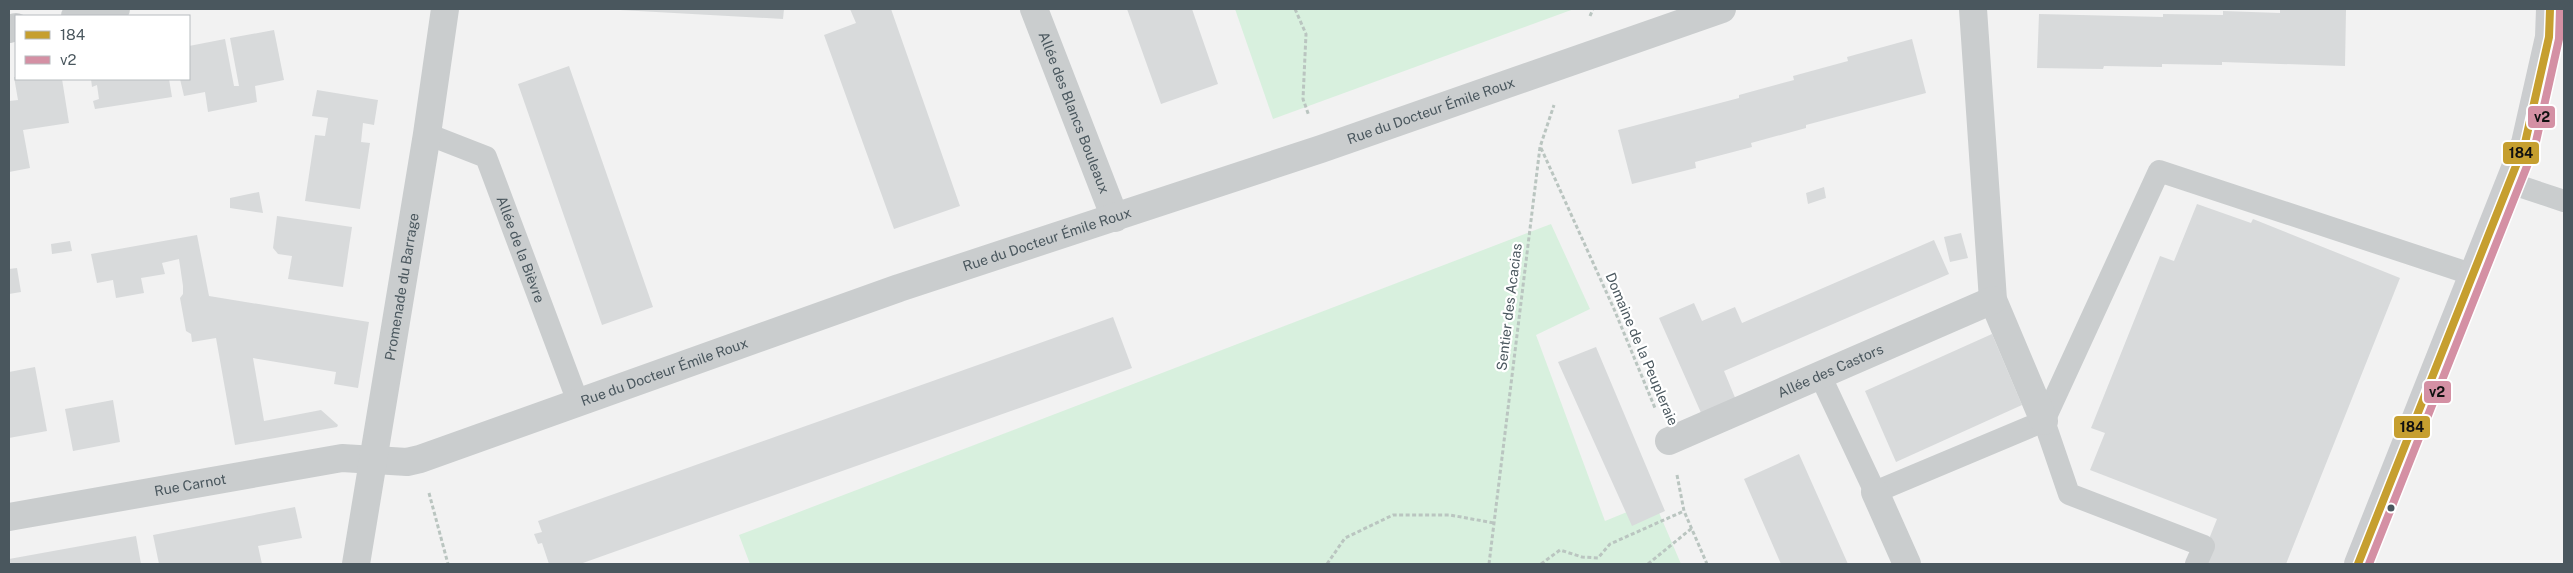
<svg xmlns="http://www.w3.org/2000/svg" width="2573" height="573" viewBox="0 0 2573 573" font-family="'Public Sans',sans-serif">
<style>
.green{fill:#d8f0de}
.building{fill:#d8dadb}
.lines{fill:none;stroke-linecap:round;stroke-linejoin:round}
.path{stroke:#bac5c0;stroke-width:3;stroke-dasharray:4 2.5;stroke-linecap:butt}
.service{stroke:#cacdce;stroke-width:22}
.minor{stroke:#cacdce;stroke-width:28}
.secondary{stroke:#cbcdcf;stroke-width:28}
.bus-1-casing{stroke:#fff;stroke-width:11}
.bus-2-casing{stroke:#fff;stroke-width:11}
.bus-1{stroke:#c69f2f;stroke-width:8}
.bus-2{stroke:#d490a4;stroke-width:8}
.bus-dot{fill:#4a575e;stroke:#fff;stroke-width:2}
.labels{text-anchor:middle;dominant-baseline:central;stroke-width:4.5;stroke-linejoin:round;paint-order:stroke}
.street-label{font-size:14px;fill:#4a575e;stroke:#fff}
.line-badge{stroke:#fff;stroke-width:2}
.pale-badge-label{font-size:14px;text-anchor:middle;font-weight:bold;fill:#111}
</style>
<rect width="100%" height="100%" fill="#f2f2f2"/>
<path class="green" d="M1235,9h339l-301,110z
M1551,224l39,85 -54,26 69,186 49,-20 27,63h-931l-11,-29z"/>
<path class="building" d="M602,9h182l-1,10z
M850,9h41l69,197 -66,23 -70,-194 32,-12z
M1127,9h65l26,75 -57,20z
M2280,9l66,1 -1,56 -123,-4v3l-60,-1v3l-58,-1 -1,3 -66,-1 2,-54 124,3v-3l60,1v-4l57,2z
M274,30l10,50 -29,6 2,16 -49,10 -3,-20 -21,4 -4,-17h9v-33l36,-7 9,47h5l-9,-48z
M1912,39l14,54 -120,32v3l-55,15 1,4 -57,15 1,6 -64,16 -14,-54 121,-32v-3l55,-15 -1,-4 55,-15 -1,-4z
M569,66l84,241 -51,18 -84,-241z
M14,77l48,2 7,44 -46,7 7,38 -21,4v-71l9,-1z
M91,79h78l3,18 -77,12 -2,-8 6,-2 -2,-14 -5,2z
M317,90l61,10 -4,25 -11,-2 -2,19 9,1 -10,66 -55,-8 10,-66 10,1 3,-18 -16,-2z
M1824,187l2,11 -18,6 -2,-11z
M259,192l4,21 -33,-5v-10z
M2197,204l54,19 2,-4 147,59 -114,286h-87l18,-45 -127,-49 15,-37 -14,-5 69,-172 14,5z
M277,216l75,11 -9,60 -55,-8 4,-23 -14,-2 -5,-6z
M1961,233l7,25 -18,4 -6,-25z
M197,235l12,61 160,26 -11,66 -24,-4 2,-12 -83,-14 11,63 57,-11 17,15 -1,2 -102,18 -19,-107 -24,4 -1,-8 -5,-3 -6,-33 3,-4v-8l-4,-27 -17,4 3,11 -24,4 3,15 -28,5 -3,-18 -16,3 -6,-29z
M1934,240l15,34 -225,97 12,29 -34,15 -43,-97 35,-15 8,18 33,-14 7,16z
M70,241l2,10 -20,3 -1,-10z
M17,268l4,24 -12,2v-25z
M1113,317l19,51 -552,196h-31l-7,-21 -4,1 -4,-10 8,-2 -4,-11z
M1992,334l30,71 -126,57 -31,-71z
M1596,347l69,164 -33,15 -74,-164z
M35,367l12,64 -38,7v-66z
M113,400l7,42 -47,9 -8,-42z
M1799,454l49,110h-67l-37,-85z
M295,507l7,31 -44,8 4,18h-103l-6,-29z
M136,536l5,28h-132v-5z"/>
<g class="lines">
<path class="path" d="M1295,9l11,25 -3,65 6,17
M1590,16l3,-7
M1541,148l73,161 41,99
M1677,475l7,36 23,53
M429,493l19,71
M1327,564l18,-26 48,-23h57l44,8
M1489,564l51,-417 14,-42
M1541,564l19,-14 22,7 16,1 12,-14 74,-33
M1648,564l44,-36"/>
<g class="service">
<path id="s1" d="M427,134l59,23 92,245"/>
<path d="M2510,183l54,18"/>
<path d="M1820,375l55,117 169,-71 115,-250 315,104"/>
<path d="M2044,421l25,73 135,52 -8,18"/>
</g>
<g class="minor">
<path id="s2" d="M1034,9l81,209"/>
<path d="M1973,9l20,291 51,121"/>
<path d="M75,16l41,-7"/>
<path d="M9,29l7,-2"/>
<path id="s3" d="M1669,441l324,-141"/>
<path d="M1875,492l32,72"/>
<path id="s4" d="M9,517l333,-59 65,4 13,-3 479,-171 422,-139 401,-140"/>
<path id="s5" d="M356,564l71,-430 18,-125"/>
</g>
<path class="secondary" d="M2358,564l167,-421 24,-106 1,-28"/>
<defs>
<path id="bus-1" d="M2358,564l167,-421 24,-106 1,-28"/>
<path id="bus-2" d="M2369,564l166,-418 24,-107 1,-30"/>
</defs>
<use href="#bus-1" class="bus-1-casing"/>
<use href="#bus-2" class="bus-2-casing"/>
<use href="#bus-1" class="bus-1"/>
<use href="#bus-2" class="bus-2"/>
</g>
<circle class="bus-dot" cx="2391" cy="508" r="4.5"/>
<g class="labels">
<g class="street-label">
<text stroke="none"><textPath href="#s4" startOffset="1486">Rue du Docteur Émile Roux</textPath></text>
<text stroke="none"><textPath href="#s2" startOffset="111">Allée des Blancs Bouleaux</textPath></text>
<text stroke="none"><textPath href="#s4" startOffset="1081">Rue du Docteur Émile Roux</textPath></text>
<text stroke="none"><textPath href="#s1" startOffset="162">Allée de la Bièvre</textPath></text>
<text stroke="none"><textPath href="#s5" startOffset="281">Promenade du Barrage</textPath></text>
<text transform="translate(1509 307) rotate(-83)">Sentier des Acacias</text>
<text transform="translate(1642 349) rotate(67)">Domaine de la Peupleraie</text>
<text stroke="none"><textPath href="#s3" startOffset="176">Allée des Castors</textPath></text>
<text stroke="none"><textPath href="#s4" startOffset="676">Rue du Docteur Émile Roux</textPath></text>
<text stroke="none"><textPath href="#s4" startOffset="184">Rue Carnot</textPath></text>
</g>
</g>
<g class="line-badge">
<rect x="2527" y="105" width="29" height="24" rx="5" fill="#d490a4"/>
<rect x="2502" y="141" width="38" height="24" rx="5" fill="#c69f2f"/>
<rect x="2423" y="380" width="29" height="24" rx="5" fill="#d490a4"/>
<rect x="2393" y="415" width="38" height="24" rx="5" fill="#c69f2f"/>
</g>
<g class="pale-badge-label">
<text x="2542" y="122">v2</text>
<text x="2521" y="158">184</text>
<text x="2437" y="397">v2</text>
<text x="2412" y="432">184</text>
</g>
<rect width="2573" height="573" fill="none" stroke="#4a575e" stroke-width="20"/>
<rect x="15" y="15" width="175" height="65" fill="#ffffff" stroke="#b7bcbf"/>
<rect x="25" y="31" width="25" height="8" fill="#c69f2f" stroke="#b7bcbf"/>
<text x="60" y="40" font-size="15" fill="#4a575e">184</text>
<rect x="25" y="56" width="25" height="8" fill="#d490a4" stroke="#b7bcbf"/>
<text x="60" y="65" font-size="15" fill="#4a575e">v2</text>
</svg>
